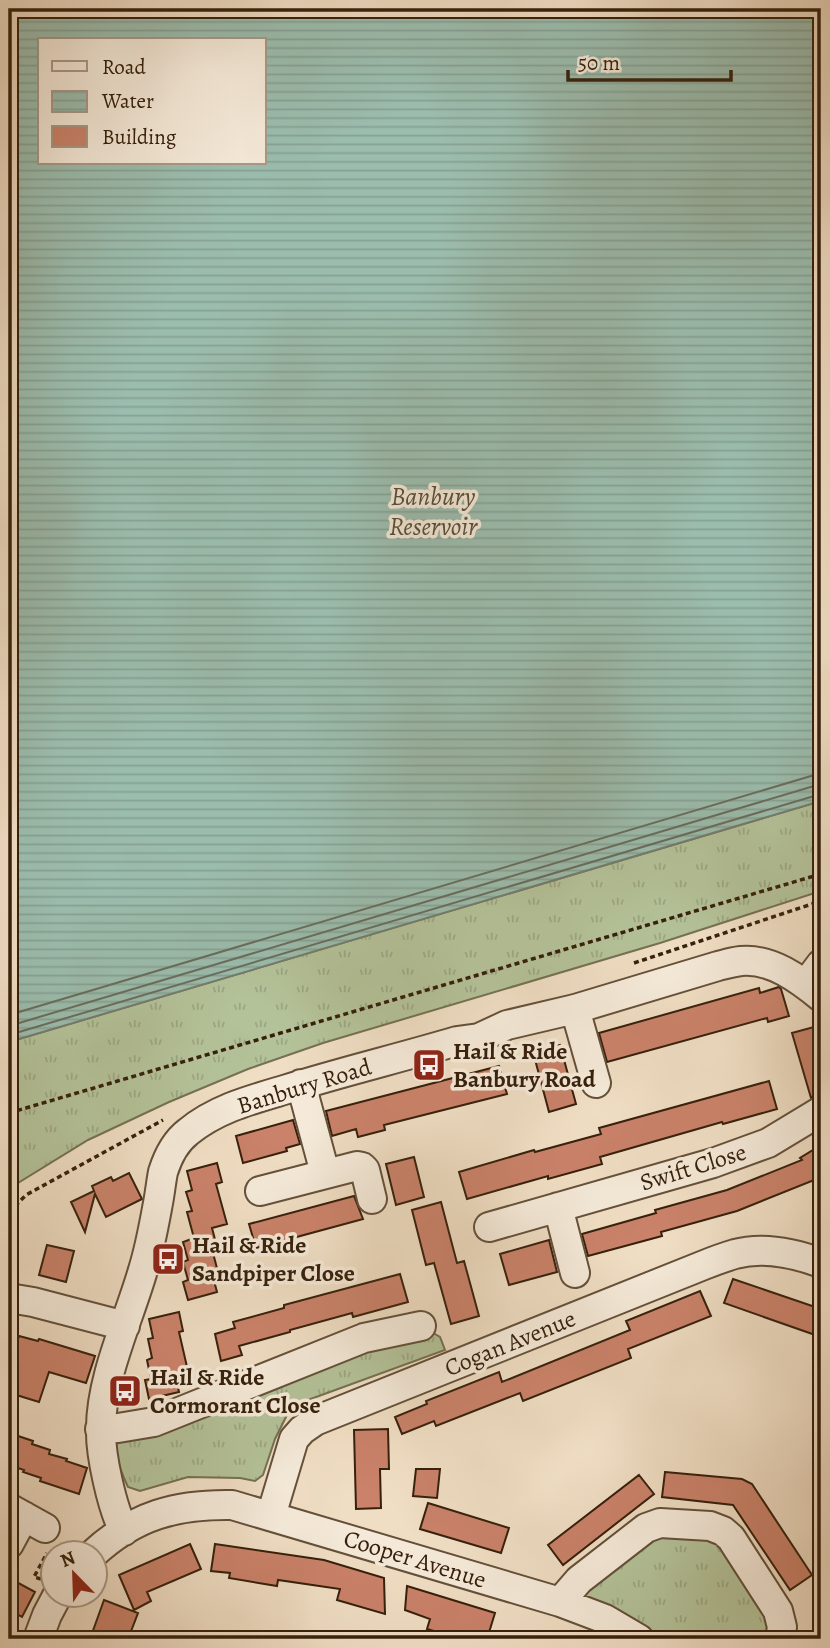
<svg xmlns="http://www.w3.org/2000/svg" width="830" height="1648" viewBox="0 0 830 1648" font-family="Alegreya,serif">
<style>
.grass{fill:url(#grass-tufts);stroke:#757152;stroke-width:2}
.water{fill:url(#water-rules);stroke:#737e6d;stroke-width:2;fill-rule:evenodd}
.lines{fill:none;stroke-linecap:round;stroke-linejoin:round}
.shore{stroke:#686e5d;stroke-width:2}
.building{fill:#ca826a;stroke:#36200c;stroke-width:2}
.minor-casing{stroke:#64503a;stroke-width:32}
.path{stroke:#36200c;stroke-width:3.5;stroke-dasharray:5 3.5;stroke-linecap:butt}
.minor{stroke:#f5ead9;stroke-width:28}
.labels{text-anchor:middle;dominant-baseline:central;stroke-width:7;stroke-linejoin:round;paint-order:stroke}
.poi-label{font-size:24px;font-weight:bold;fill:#36200c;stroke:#f5ead9;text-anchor:start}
.street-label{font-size:24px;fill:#36200c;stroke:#f5ead9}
.water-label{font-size:26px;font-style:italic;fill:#544f3d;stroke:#f5ead9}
</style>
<defs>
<pattern id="grass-tufts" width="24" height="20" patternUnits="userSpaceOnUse" patternTransform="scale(1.75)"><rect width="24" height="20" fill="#b4c299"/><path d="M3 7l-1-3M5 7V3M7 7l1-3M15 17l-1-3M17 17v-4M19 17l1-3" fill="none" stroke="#9ba683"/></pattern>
<pattern id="water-rules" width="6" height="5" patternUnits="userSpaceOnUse" patternTransform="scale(1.75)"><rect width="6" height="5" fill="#9bbdae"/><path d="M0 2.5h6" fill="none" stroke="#86a294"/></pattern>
</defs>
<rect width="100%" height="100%" fill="#f0dec4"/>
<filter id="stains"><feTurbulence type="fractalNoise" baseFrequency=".00286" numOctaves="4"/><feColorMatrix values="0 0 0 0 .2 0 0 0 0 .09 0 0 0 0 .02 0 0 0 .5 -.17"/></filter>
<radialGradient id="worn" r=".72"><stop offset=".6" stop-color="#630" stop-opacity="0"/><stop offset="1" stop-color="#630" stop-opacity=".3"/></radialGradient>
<path class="grass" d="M821,801v90l-161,52 -337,100 -75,26 -79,33 -81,38 -70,43 -9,8v-149z
M421,1326l19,11 5,13 -137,50 -21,15 -12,24 -12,36 -8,6 -15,-3 -52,-1 -48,14 -12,-4c-12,-26 -13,-31 -10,-59z
M655,1534h54l14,11 50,74 -4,20h-105l-13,-4 -68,-34 -1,-11z"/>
<path class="water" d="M9,9h812v792l-812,241zM40,40h224v123h-224z"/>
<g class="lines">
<path class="shore" d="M9,1015l802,-239 10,-1
M9,1026l805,-240h7
M9,1035l812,-241"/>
</g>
<path class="building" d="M779,987l2,2 8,27 -21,6 -1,-4 -160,44 -8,-29 160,-45 1,5z
M821,1025v69l-10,4 -19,-65z
M560,1045l16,59 -27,8 -16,-60z
M499,1066l8,28 -123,31 1,5 -27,7 -2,-8 -24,7 -6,-25z
M769,1081l8,28 -54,15 -1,-2 -122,35 2,7 -54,15v-3l-81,23 -8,-27 75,-22 1,2 66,-18 -2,-6z
M293,1120l7,24 -14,4 1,3 -44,12 -7,-27z
M821,1145v48l-7,-13 -77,31 -76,21 1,4 -74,20 -6,-22 74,-21 -1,-3 72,-20 75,-30 -2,-2z
M414,1157l10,40 -28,8 -10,-41z
M217,1163l5,19 -6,2 11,40 -15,4 6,23 -5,2 5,19 -6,1 5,19 -29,8 -5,-18 5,-2 -5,-18 5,-2 -5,-18 11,-4 -7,-26 5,-1 -6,-19 6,-2 -5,-19z
M129,1173l13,26 -36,18 -11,-23 -10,38 -14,-30 23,-11 -2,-5 19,-9 2,4z
M354,1196l9,23 -107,29 -7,-24z
M441,1202l16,61 7,-2 15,55 -28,8 -17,-61 -8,2 -14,-55z
M549,1240l8,32 -48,13 -9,-31z
M47,1245l27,6 -8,31 -27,-7z
M400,1274l8,28 -55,15 -1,-4 -62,17v2l-51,14 3,9 -21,6 -6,-27 20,-6 -2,-6 51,-14v-3z
M733,1279l88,30v28l-97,-34z
M700,1291l11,25 -83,33 3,9 -108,43 -3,-8 -84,33 -2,-5 -32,13 -7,-17 32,-13 -1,-3 73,-29 3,10 128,-52 -4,-9z
M179,1312l4,19 -4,1 11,48 -13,3 2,9 -30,7 -4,-19 6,-1 -4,-19 5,-2 -4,-19 5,-1 -4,-19z
M9,1336l9,3 1,-3 19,5 1,-2 56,17 -9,27 -37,-11 -10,30 -29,-9 8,-25 -9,-3z
M388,1429l1,40h-9l1,39 -25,1 -2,-79z
M9,1433l24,8 -1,3 18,6 -1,4 18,5 -1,2 21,7 -8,26 -39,-13 1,-3 -18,-6 1,-2 -15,-5z
M416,1469h24l-3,29 -24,-2z
M665,1472l77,7 10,5 60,91 -22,15 -57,-85 -71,-8z
M639,1475l15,19 -91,71 -15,-20z
M428,1503l81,25 -8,25 -81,-24z
M190,1544l11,25 -54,23 4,9 -17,9 -15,-35z
M215,1544l109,16 60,18 1,36 -48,-14 3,-11 -62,-9 -1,6 -48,-8 1,-5 -19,-2z
M9,1578l26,14 -13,25 -13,-7z
M407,1586l88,27 -8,26h-26l-34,-10 3,-10 -25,-9z
M104,1600l34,13 -10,26h-38z"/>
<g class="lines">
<defs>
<path id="minor" d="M806,984l15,-20
M575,1009l21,74
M301,1084l24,89
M260,1191l97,-25 5,1 3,3 7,29
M558,1207l17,66
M489,1227l224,-64 55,-20 53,-32
M9,1298l24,4 92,24
M100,1429l18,-1 36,-6 210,-84 57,-12
M9,1508l36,20
M271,1516l23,-77 8,-9 13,-9 389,-156c10,-4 21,-8 31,-11 29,-8 59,-1 86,9
M124,1531c-12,-23 -24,-77 -23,-103 0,-51 28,-109 42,-158 7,-22 11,-45 15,-67 2,-10 3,-21 5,-31 5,-16 12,-30 25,-40 28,-23 62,-32 96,-42 57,-18 116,-32 173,-49l22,-3 28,-13 68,-16 143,-43c8,-2 15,-4 23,-5 30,-3 58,18 80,36
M9,1544l15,-28
M93,1554c42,-39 84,-50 139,-49l328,97 45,17 34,20
M560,1602l19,-22 67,-52 14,-5 50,3 13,5 8,7 47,73 4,16 -2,12
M38,1639l9,-24 10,-19"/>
</defs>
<use href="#minor" class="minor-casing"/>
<path class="path" d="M634,963l187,-62
M9,1113l812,-239
M9,1212l17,-17 137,-75
M41,1579l-7,-2 13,-24"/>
<use href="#minor" class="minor"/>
</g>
<defs>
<symbol id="bus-square" viewBox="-11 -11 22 22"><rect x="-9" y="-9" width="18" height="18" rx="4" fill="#8f2418" stroke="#f5ead9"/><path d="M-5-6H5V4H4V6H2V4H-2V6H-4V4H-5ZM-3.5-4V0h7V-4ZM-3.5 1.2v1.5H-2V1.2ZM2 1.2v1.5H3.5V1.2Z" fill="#fff"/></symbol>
</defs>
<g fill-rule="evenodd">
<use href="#bus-square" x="410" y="1046" width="38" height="38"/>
<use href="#bus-square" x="149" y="1240" width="38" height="38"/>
<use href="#bus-square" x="106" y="1372" width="38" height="38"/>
</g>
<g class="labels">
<g class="poi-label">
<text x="453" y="1051">Hail &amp; Ride<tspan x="453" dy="28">Banbury Road</tspan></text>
<text x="192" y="1245">Hail &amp; Ride<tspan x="192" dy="28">Sandpiper Close</tspan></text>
<text x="150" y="1377">Hail &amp; Ride<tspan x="150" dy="28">Cormorant Close</tspan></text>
</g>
<g class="street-label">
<text transform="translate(304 1086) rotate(-17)">Banbury Road</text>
<text transform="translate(693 1167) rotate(-17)">Swift Close</text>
<text transform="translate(510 1343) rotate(-22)">Cogan Avenue</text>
<text transform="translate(415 1559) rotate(17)">Cooper Avenue</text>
</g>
<g class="water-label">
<text x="433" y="496">Banbury<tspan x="433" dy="30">Reservoir</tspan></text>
</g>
</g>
<rect width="830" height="1648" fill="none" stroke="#f0dec4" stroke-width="35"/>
<rect x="10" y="10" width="809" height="1627" fill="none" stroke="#36200c" stroke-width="3.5"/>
<rect x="18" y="18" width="795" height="1613" fill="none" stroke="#36200c" stroke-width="2"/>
<rect x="38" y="38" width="228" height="126" fill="#f5ead9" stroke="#a99987" stroke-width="2"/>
<rect x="52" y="61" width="35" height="10" fill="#f5ead9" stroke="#a99987" stroke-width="2"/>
<text x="102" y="74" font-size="21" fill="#36200c">Road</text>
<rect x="52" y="91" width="35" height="21" fill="url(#water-rules)" stroke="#a99987" stroke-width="2"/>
<text x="102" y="108" font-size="21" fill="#36200c">Water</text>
<rect x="52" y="126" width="35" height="21" fill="#ca826a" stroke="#a99987" stroke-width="2"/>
<text x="102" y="144" font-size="21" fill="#36200c">Building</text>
<g transform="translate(74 1574) rotate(337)"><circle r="33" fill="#f5ead9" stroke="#a99987" stroke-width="2"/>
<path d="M0-5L12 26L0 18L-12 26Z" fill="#8f2418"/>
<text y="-10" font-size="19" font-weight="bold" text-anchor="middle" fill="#36200c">N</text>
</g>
<path d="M568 70v10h163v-10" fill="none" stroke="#36200c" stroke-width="3.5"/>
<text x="578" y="70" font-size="21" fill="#36200c" stroke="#f5ead9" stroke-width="5" paint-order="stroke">50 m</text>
<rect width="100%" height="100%" filter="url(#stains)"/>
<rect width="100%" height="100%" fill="url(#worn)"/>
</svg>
